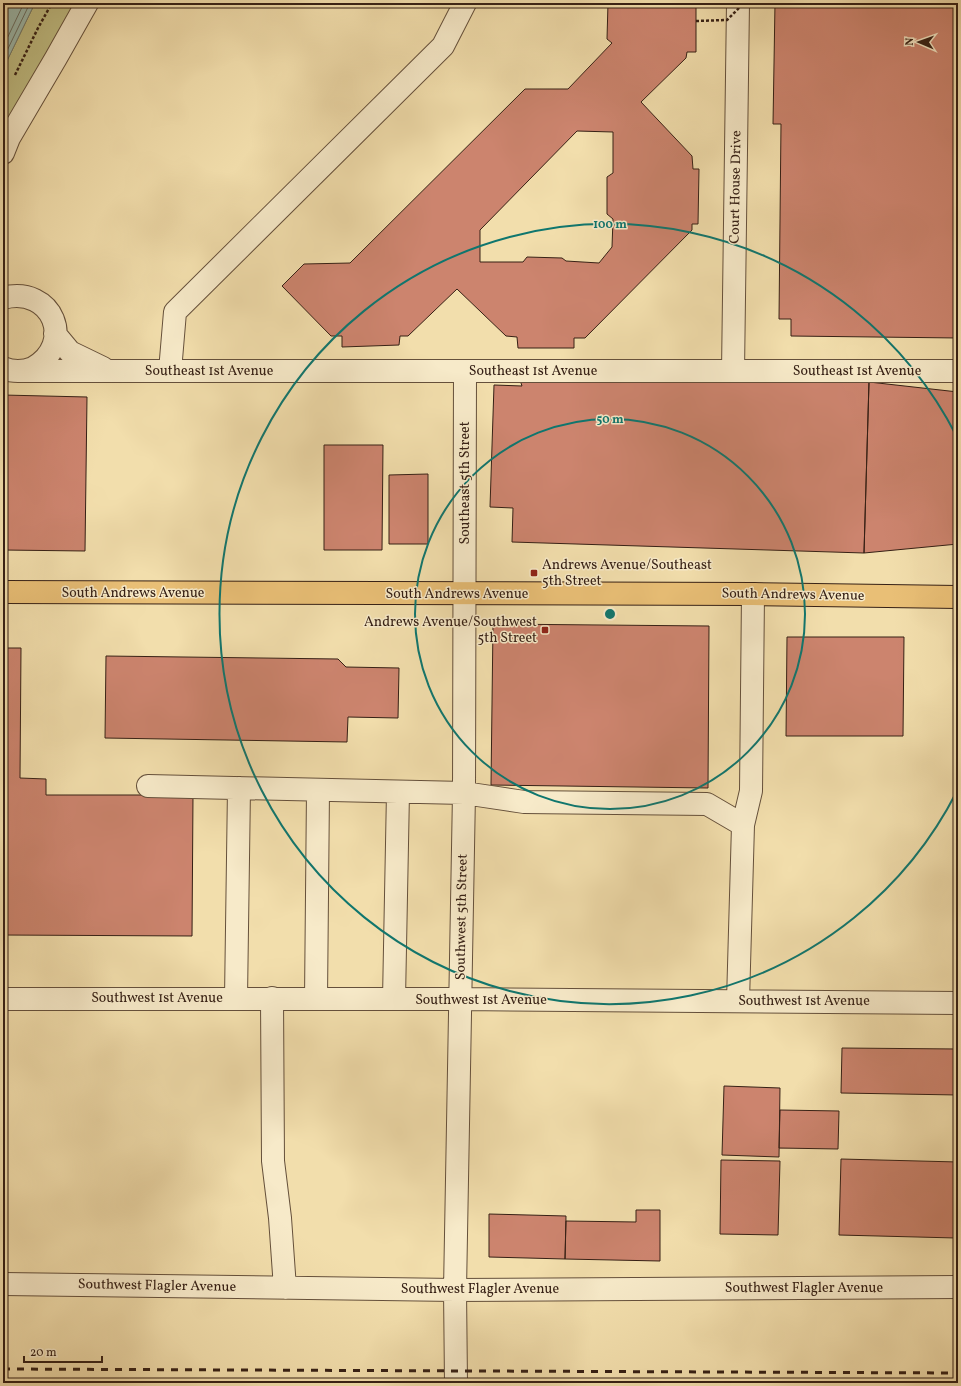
<svg xmlns="http://www.w3.org/2000/svg" width="961" height="1386" viewBox="0 0 961 1386" font-family="Vollkorn,serif">
<style>
.green{fill:#c1bf84;stroke:#7c704c}
.water{fill:#9cbbaf;stroke:#737d71}
.lines{fill:none;stroke-linecap:round;stroke-linejoin:round}
.shore{stroke:#696e62;stroke-width:1}
.building{fill:#cc846e;stroke:#362015;fill-rule:evenodd}
.minor-casing{stroke:#65503b;stroke-width:24}
.major-casing{stroke:#362015;stroke-width:24}
.path{stroke:#362015;stroke-width:2.5;stroke-dasharray:3 2;stroke-linecap:butt}
.minor{stroke:#f7eac9;stroke-width:22}
.major{stroke:#e9bf76;stroke-width:22}
.rail{stroke:#362015;stroke-width:3;stroke-dasharray:7 7;stroke-linecap:butt}
.path-bridge{stroke:#362015;stroke-width:2.5;stroke-dasharray:3 2;stroke-linecap:butt}
.ring{fill:none;stroke:#0f766e;stroke-width:2}
.poi-dot{fill:#8f2418;stroke:#f7eac9;stroke-width:1.5}
.labels{text-anchor:middle;dominant-baseline:central;stroke-width:3;stroke-linejoin:round;paint-order:stroke}
.street-label{font-size:14px;fill:#362015;stroke:#f7eac9}
.poi-label{font-size:14px;fill:#362015;stroke:#f7eac9;text-anchor:start}
.centre{fill:#0f766e;stroke:#f7eac9;stroke-width:2}
.ring-label{font-size:12px;text-anchor:middle;font-weight:bold;fill:#0f766e;stroke:#f7eac9;stroke-width:3;stroke-linejoin:round;paint-order:stroke}
</style>
<rect width="100%" height="100%" fill="#f2deac"/>
<filter id="stains"><feTurbulence type="fractalNoise" baseFrequency=".005" numOctaves="4"/><feColorMatrix values="0 0 0 0 .2 0 0 0 0 .09 0 0 0 0 .02 0 0 0 .5 -.17"/></filter>
<radialGradient id="worn" r=".72"><stop offset=".6" stop-color="#630" stop-opacity="0"/><stop offset="1" stop-color="#630" stop-opacity=".3"/></radialGradient>
<path class="green" d="M35,3h41l-73,127v-61z"/>
<path class="water" d="M3,3h32l-32,66z"/>
<g class="lines">
<path class="shore" d="M3,47l21,-44
M3,59l27,-56"/>
</g>
<path class="building" d="M608,3h88v49h-9l-1,6 -45,44 51,54 1,13h6l-1,55h-6v6l-107,108h-11v10h-56l-1,-11 -11,-1 -49,-47 -49,47h-8l-1,9 -57,2v-11h-11l-49,-50 22,-22 46,-1 175,-174h43l44,-46 -5,-4zM577,131l36,1v41l-6,4v37l6,5 -1,28 -13,16 -33,-2 -4,-3 -35,-1 -4,5h-43v-32z
M775,3h183v335l-167,-2v-17h-12l2,-195h-8z
M517,371l352,11 -5,171 -352,-11 1,-34 -23,-1 4,-122 28,1z
M869,382l89,10v152l-94,9z
M3,395l84,2 -2,154 -82,-1z
M324,445h59l-1,105h-58z
M428,474v70h-39v-69z
M493,624l216,2 -1,162 -217,-3z
M787,637h117l-1,99h-117z
M3,648h18l-1,130 26,1v16h147l-1,141 -189,-1z
M106,656l232,3 8,8 53,1 -1,50 -50,-1 -1,25 -242,-4z
M842,1048l116,1v46l-117,-2z
M724,1086l56,2 -1,69 -57,-2z
M780,1110l59,1 -1,38 -59,-1z
M841,1159l117,3 -2,76 -117,-3z
M721,1160l59,1 -2,74 -58,-1z
M957,1207h1v55h-2z
M636,1210h24v51l-95,-2 1,-38 70,1z
M489,1214l77,2 -1,43 -76,-2z"/>
<g class="lines">
<defs>
<path id="minor" d="M3,153l6,-15 47,-80 31,-55
M3,298c50,-13 73,46 30,70 -9,4 -21,4 -30,0
M55,334l15,18 33,16
M19,371h939
M170,371l5,-59 268,-266 22,-43
M733,371l5,-368
M148,786l316,7 60,9 183,2 36,21
M236,998l3,-210
M272,998l1,163 7,57 5,70
M3,999h457l498,4
M316,999l2,-209
M394,999l4,-207
M738,1001l5,-176 8,-34 2,-197
M3,1284l452,6 503,-3
M456,1383l-1,-93 9,-497 1,-422"/>
<path id="major" d="M3,592l750,2 205,3"/>
</defs>
<use href="#minor" class="minor-casing"/>
<use href="#major" class="major-casing"/>
<path class="path" d="M15,75l23,-47 14,-25"/>
<use href="#minor" class="minor"/>
<use href="#major" class="major"/>
<path class="rail" d="M3,1369l955,4"/>
<path class="path-bridge" d="M696,21l31,-1 17,-17"/>
</g>
<g class="ring">
<circle cx="610" cy="614" r="195"/>
<path d="M957 791A390 390 0 1 1 957 437"/>
</g>
<g class="poi-dot">
<rect x="530" y="569" width="8" height="8" rx="2"/>
<rect x="541" y="626" width="8" height="8" rx="2"/>
</g>
<g class="labels">
<g class="street-label">
<text transform="translate(736 187) rotate(-89)">Court House Drive</text>
<text x="209" y="371">Southeast 1st Avenue</text>
<text x="533" y="371">Southeast 1st Avenue</text>
<text x="857" y="371">Southeast 1st Avenue</text>
<text transform="translate(465 483) rotate(-90)">Southeast 5th Street</text>
<text x="133" y="593">South Andrews Avenue</text>
<text x="457" y="594">South Andrews Avenue</text>
<text transform="translate(793 595) rotate(1)">South Andrews Avenue</text>
<text transform="translate(462 917) rotate(-89)">Southwest 5th Street</text>
<text x="157" y="998">Southwest 1st Avenue</text>
<text x="481" y="1000">Southwest 1st Avenue</text>
<text x="804" y="1001">Southwest 1st Avenue</text>
<text transform="translate(157 1286) rotate(1)">Southwest Flagler Avenue</text>
<text x="804" y="1288">Southwest Flagler Avenue</text>
<text x="480" y="1289">Southwest Flagler Avenue</text>
</g>
<g class="poi-label">
<text x="542" y="565">Andrews Avenue/Southeast<tspan x="542" dy="16">5th Street</tspan></text>
<text x="537" y="622" text-anchor="end">Andrews Avenue/Southwest<tspan x="537" dy="16">5th Street</tspan></text>
</g>
</g>
<circle cx="610" cy="614" r="6" class="centre"/>
<g class="ring-label">
<text x="610" y="228">100 m</text>
<text x="610" y="423">50 m</text>
</g>
<rect width="961" height="1386" fill="none" stroke="#f2deac" stroke-width="16"/>
<rect x="4" y="4" width="953" height="1378" fill="none" stroke="#362015" stroke-width="2"/>
<rect x="8" y="8" width="945" height="1370" fill="none" stroke="#362015"/>
<g transform="translate(919 42) rotate(272)" stroke="#f7eac9" stroke-width="3" paint-order="stroke">
<path d="M0-3L7 15L0 10L-7 15Z" fill="#362015"/>
<text y="-6" font-size="11" font-weight="bold" text-anchor="middle" fill="#362015">N</text>
</g>
<path d="M24 1356v6h78v-6" fill="none" stroke="#362015" stroke-width="2"/>
<text x="30" y="1356" font-size="12" fill="#362015" stroke="#f7eac9" stroke-width="3" paint-order="stroke">20 m</text>
<rect width="100%" height="100%" filter="url(#stains)"/>
<rect width="100%" height="100%" fill="url(#worn)"/>
</svg>
